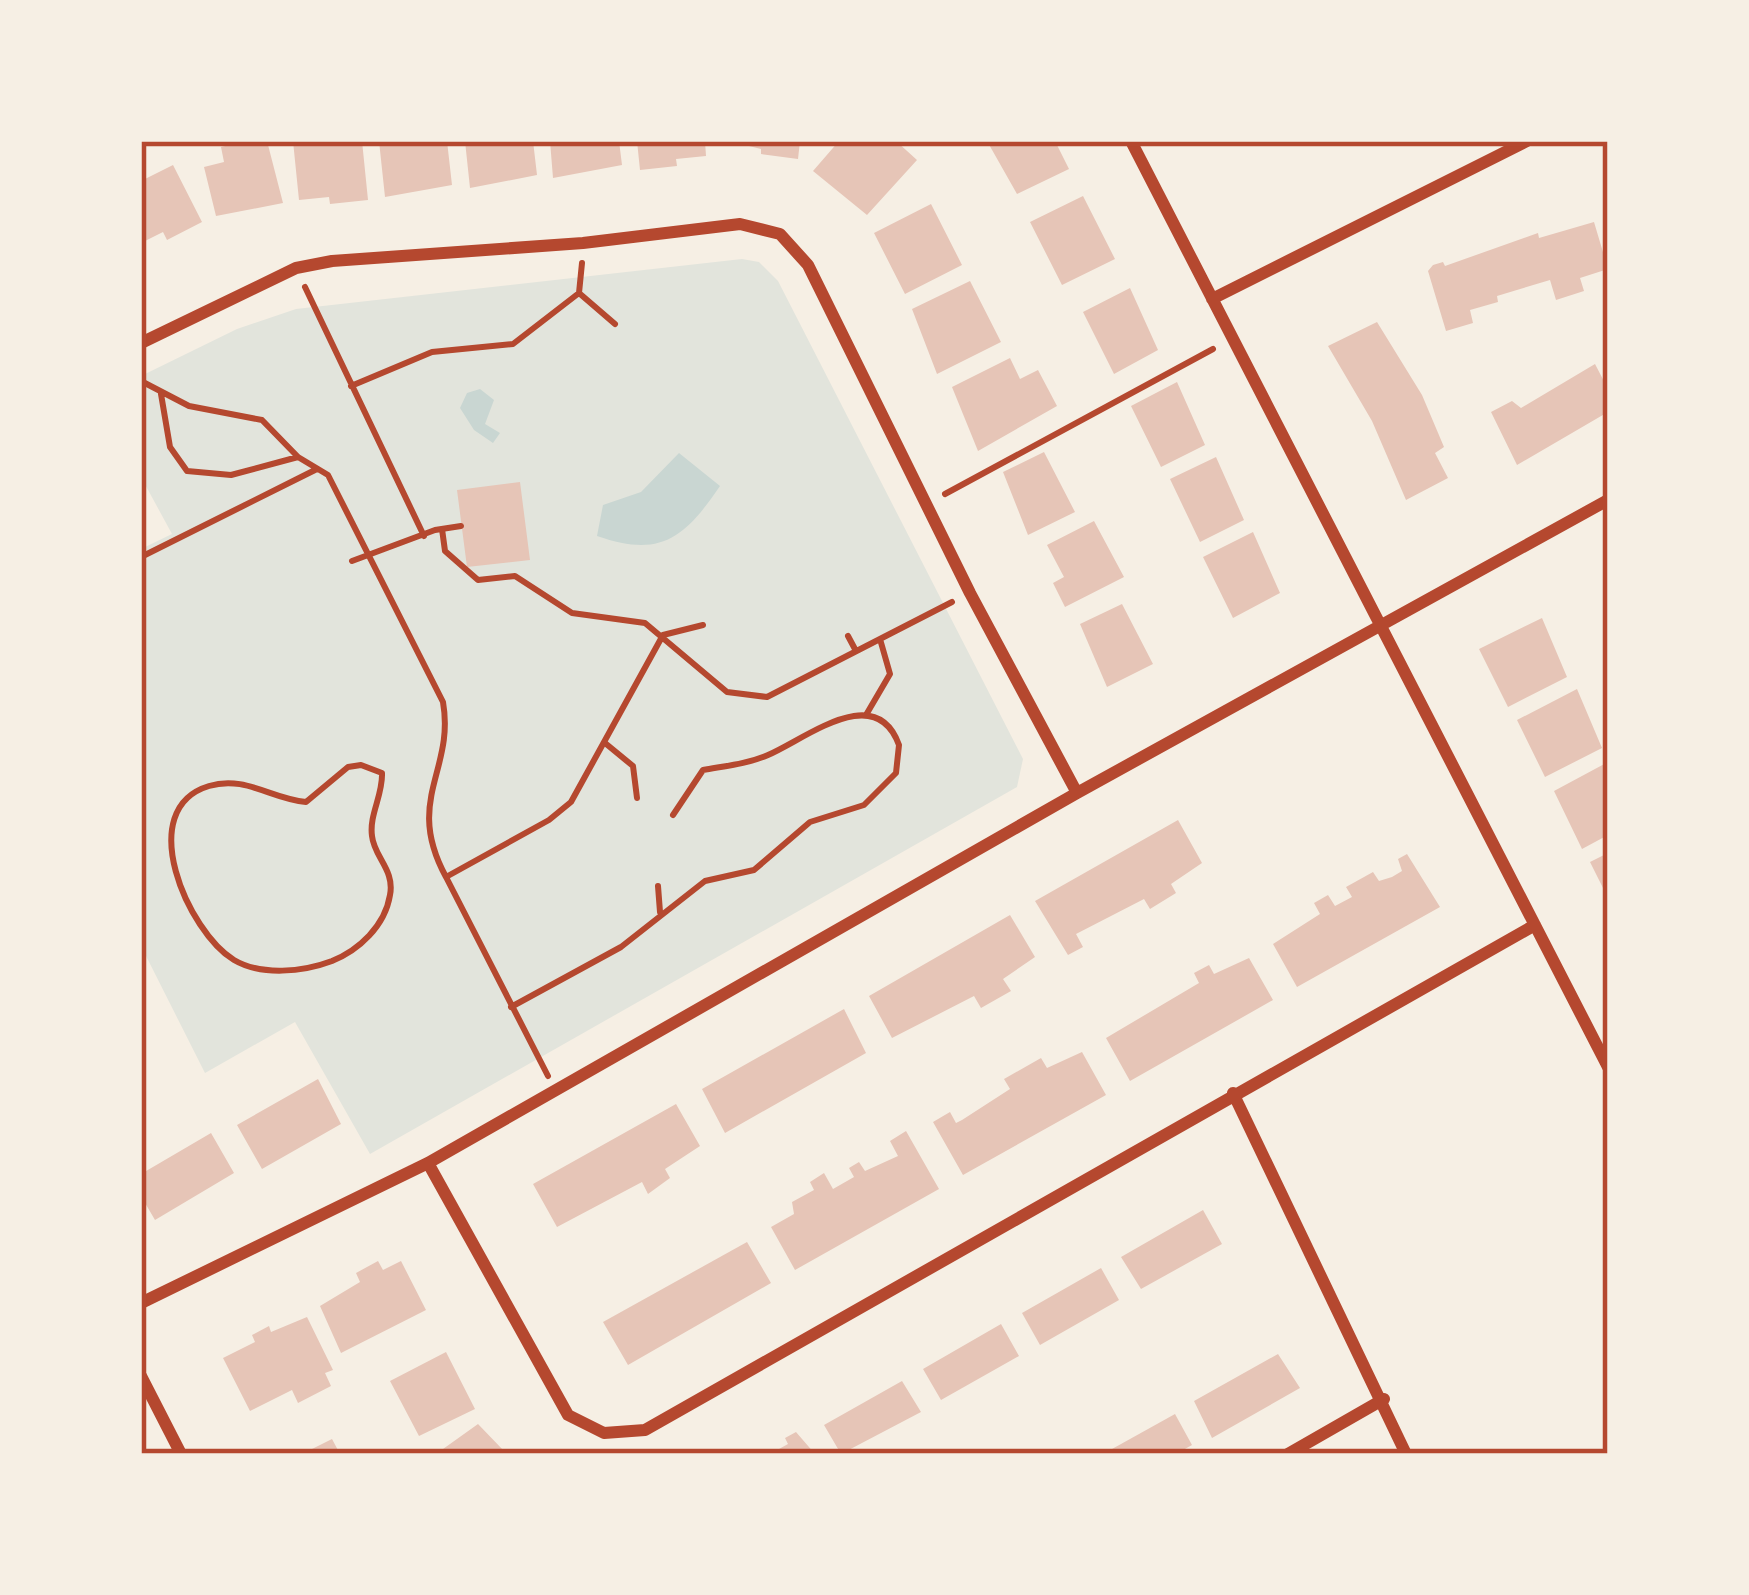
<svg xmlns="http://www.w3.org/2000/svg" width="1749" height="1595" viewBox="0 0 1749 1595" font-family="Lato,sans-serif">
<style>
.green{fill:#e2e4dc}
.water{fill:#c9d6d2}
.building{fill:#e6c5b7}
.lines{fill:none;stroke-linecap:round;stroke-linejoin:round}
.path{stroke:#b5482f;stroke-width:6}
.minor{stroke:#b5482f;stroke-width:12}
.neatline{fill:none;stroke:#b5482f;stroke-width:4.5}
</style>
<rect width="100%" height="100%" fill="#f6efe4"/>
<path class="green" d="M742,259l17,3 19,19 245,478 -6,28 -647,367 -75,-132 -90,51 -64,-127v-397l31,-15 -31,-57v-101l96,-47 59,-20z"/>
<path class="water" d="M480,389l14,11 -9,24 15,9 -7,10 -19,-13 -14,-22 7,-15z
M679,453l41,33c-36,53 -60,72 -123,50l6,-31 38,-13z"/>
<path class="building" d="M246,141h21l16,62 -67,13 -12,-49 20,-5 -3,-15z
M293,141h69l6,59 -38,4 -1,-7 -30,3z
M379,141h68l5,44 -67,12z
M465,141h68l4,34 -67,13z
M550,141h69l3,24 -69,13z
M637,141h68l1,15 -30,3 1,7 -37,4z
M729,141h71l-2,18 -37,-5v-5z
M839,141h57l21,19 -50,55 -54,-44z
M987,141h68l14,28 -52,25z
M173,165l29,57 -35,18 -4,-8 -22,11v-62z
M1083,196l32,63 -53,26 -32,-63z
M931,204l31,61 -57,29 -31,-61z
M1594,222l14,47 -28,9 4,13 -28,9 -6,-20 -53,16 1,6 -28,8 3,13 -27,8 -18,-60 5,-6 10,-3 2,4 93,-33 1,5z
M970,281l31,61 -64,32 -25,-65z
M1130,288l28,62 -44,24 -31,-62z
M1377,322l45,73 22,52 -9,6 13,25 -42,22 -34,-79 -44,-75z
M1010,358l10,21 18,-9 19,36 -79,45 -26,-64z
M1595,364l13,25v23l-91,53 -26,-53 21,-11 9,7z
M1177,382l28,63 -44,22 -30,-61z
M1044,452l31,60 -47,23 -25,-63z
M1216,457l28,63 -44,22 -30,-63z
M520,482l10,78 -63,7 -10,-77z
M1094,521l30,56 -59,30 -12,-24 11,-6 -17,-32z
M1253,532l27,61 -47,25 -30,-61z
M1122,604l31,60 -46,23 -27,-63z
M1542,618l25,59 -59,30 -29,-58z
M1577,689l25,59 -57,29 -28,-57z
M1608,762v73l-26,14 -28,-58z
M1178,820l24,43 -31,21 5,9 -26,16 -6,-10 -68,35 7,13 -15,8 -33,-54z
M1608,853v45l-18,-36z
M1407,854l33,53 -143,80 -24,-43 47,-30 -6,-11 14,-8 7,11 17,-9 -6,-10 27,-15 6,9 13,-4 10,-6 -4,-12z
M1010,915l25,42 -32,22 8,12 -30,17 -7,-12 -82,42 -23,-42z
M1249,958l24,42 -143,81 -24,-43 93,-55 -5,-10 15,-8 5,9z
M844,1009l22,44 -141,80 -23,-44z
M1082,1052l24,43 -143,80 -30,-53 17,-10 6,11 6,-3 48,-31 -6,-10 37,-21 6,10z
M318,1079l23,45 -79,45 -25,-44z
M676,1104l24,42 -35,23 5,9 -22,16 -6,-12 -85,45 -24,-43z
M906,1131l33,58 -144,81 -24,-43 23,-13 -2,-12 22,-12 -4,-8 14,-9 9,16 21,-12 -5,-9 10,-6 6,9 33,-15 -8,-15z
M211,1133l23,40 -79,47 -14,-24v-22z
M1203,1210l19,34 -81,45 -20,-32z
M747,1242l24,41 -143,82 -25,-43z
M378,1261l5,9 18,-9 25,49 -85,43 -21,-47 40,-24 -4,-9z
M1101,1268l18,32 -79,45 -18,-32z
M307,1317l26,53 -8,3 6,13 -33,17 -6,-13 -42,21 -27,-53 32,-16 -3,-7 17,-9 2,6z
M1001,1324l18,32 -78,44 -18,-31z
M446,1352l29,57 -56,27 -29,-55z
M1278,1354l22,34 -88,50 -18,-37z
M902,1381l19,31 -80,42 -17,-29z
M1175,1414l17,31 -16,9h-73z
M478,1424l26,27 -68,3z
M796,1432l19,22h-45l18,-10 -3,-6z
M332,1439l8,15h-38z"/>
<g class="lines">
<path class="path" d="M305,287l119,249
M579,293l36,31
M141,381l48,25 73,14 36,37 30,18 115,227c12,69 -39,98 3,175
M351,386l81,-34 81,-8 66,-51 3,-30
M161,394l9,53 17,24 44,4 67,-18
M945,494l268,-145
M442,529l3,22 33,29 37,-4 57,37 73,10 82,69 40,5 185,-95
M141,557l176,-88
M352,561l83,-31 26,-4
M848,636l8,15
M866,715l24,-41 -10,-35
M605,743l28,23 4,32
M361,765l21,8c1,22 -13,42 -10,63 2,21 23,34 18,59 -5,31 -31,55 -58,66 -29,11 -71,15 -98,-1 -46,-28 -101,-151 -25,-174 36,-11 62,13 97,16l42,-35z
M658,886l2,26
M511,1007l110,-60 84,-66 49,-11 56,-48 54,-17 32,-32 3,-28c-23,-64 -92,-7 -131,10 -21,9 -43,11 -65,15l-30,45
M548,1076l-102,-199 103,-57 22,-18 92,-167 40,-10"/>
<path class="minor" d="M1131,141l477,926
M1212,299l315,-158
M141,343l155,-75 36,-7 251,-18 157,-19 40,10 28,31 162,328 107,200
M1233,1093l173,361
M428,1163l140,252 36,18 41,-3 890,-505
M141,1303l287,-140 649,-370 531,-293
M141,1376l40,78
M1288,1454l96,-55"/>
</g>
<rect width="1749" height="1595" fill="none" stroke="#f6efe4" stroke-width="288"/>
<rect x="144" y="144" width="1461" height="1307" class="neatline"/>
</svg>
